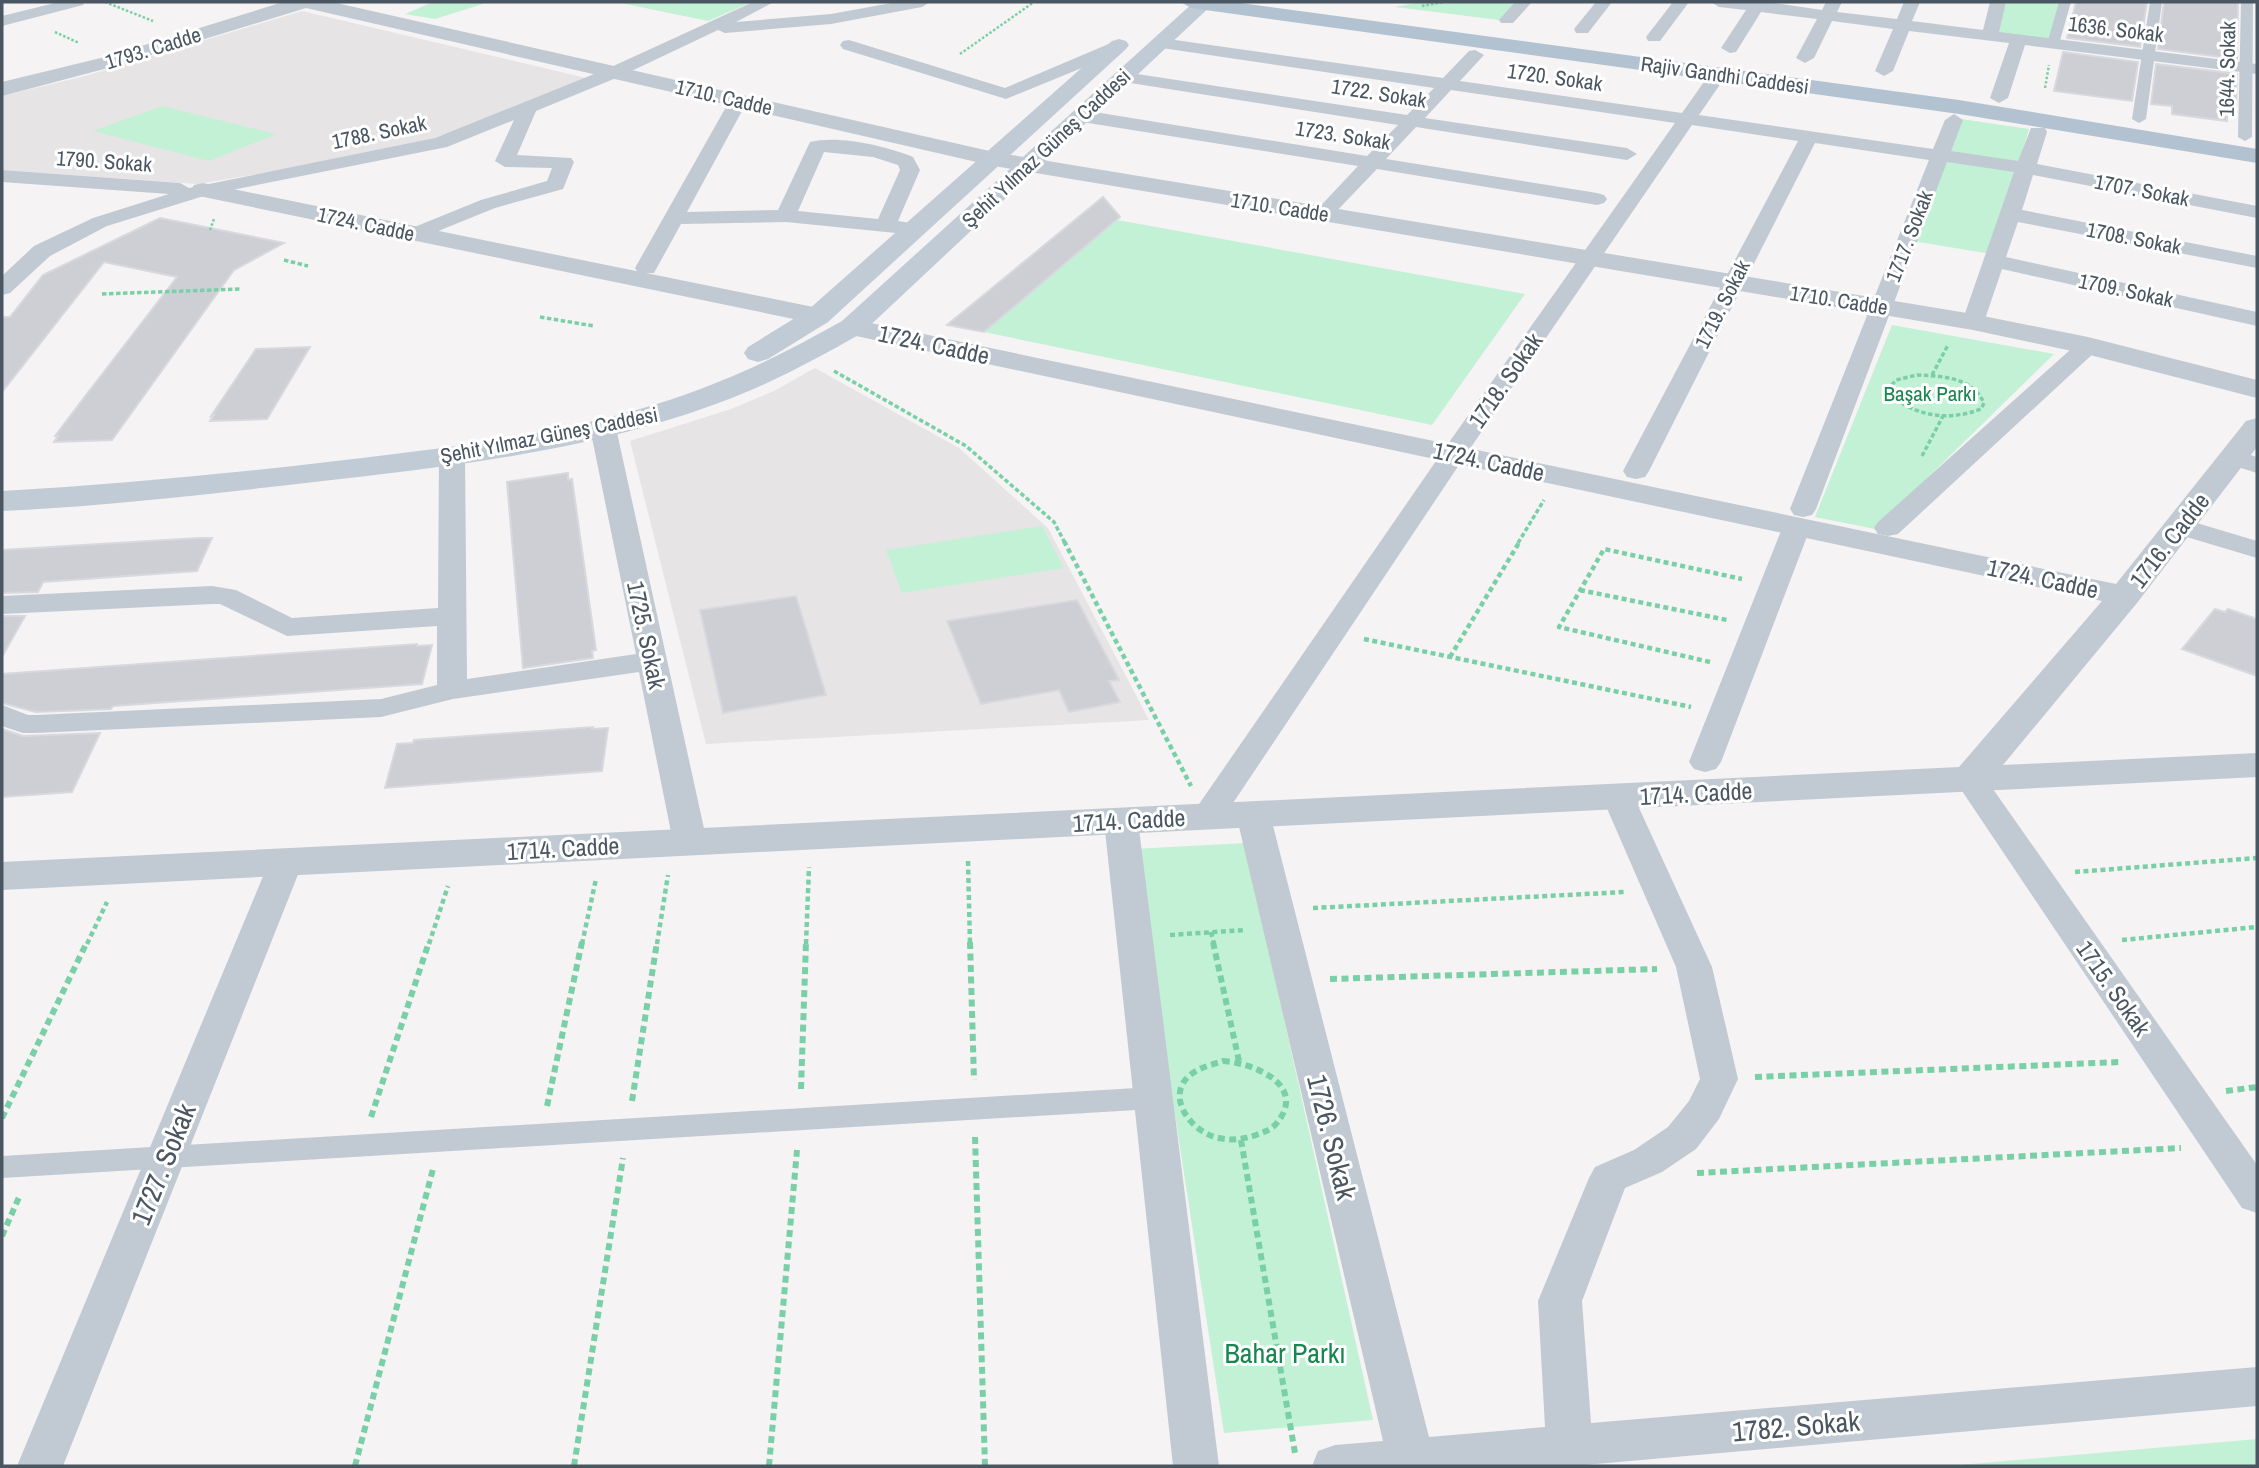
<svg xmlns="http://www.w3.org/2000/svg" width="2259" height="1468" viewBox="0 0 2259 1468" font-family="'Archivo Narrow',sans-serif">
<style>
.education{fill:#e6e4e5}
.green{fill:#c3f1d5}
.building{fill:#cdcfd5;stroke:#d7d9de;stroke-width:2}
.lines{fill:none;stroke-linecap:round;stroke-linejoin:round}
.path-far3{stroke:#7ad0a6;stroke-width:2.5;stroke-dasharray:2.5 2;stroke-linecap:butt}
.path-far2{stroke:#7ad0a6;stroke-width:3.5;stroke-dasharray:4.5 2.5;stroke-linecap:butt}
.path-far1{stroke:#7ad0a6;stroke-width:4.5;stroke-dasharray:5 3.5;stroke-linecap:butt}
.path{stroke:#7ad0a6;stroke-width:6;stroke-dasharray:7 4.5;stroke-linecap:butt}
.pedestrian{fill:#c1cad2;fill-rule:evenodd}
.minor{fill:#c1cad2;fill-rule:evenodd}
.tertiary{fill:#c1cad2;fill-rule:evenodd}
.secondary{fill:#c1cbd6;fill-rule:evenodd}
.primary{fill:#b3c2d1;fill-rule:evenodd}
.labels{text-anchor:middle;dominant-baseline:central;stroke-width:6;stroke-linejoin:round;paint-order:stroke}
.far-street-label{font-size:21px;fill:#4a5661;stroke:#fff}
.far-park-label{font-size:21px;fill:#17864f;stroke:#fff}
.street-label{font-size:24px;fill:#4a5661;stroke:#fff}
.near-street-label{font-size:28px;fill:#4a5661;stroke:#fff}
.near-park-label{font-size:28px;fill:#17864f;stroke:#fff}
</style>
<rect width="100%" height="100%" fill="#f5f3f3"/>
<path class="education" d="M302,11l284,67 -56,25 -104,38 -85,19 -143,24 -196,-14v-74l83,-20z
M815,368l144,80 89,80 101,192 -443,24 -76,-303 101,-32 43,-18z"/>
<path class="green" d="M433,2h56l-54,17 -30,-5z
M616,2h136l-44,19z
M1420,2h97l-18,18 -104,-13z
M2004,2h57l-13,39 -52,-6z
M162,106l115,28 -68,27 -116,-30z
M1961,119l68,10 -38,125 -78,-13z
M1117,220l408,74 -93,131 -448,-93z
M1892,325l162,29 -179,175 -60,-12z
M1042,526l22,42 -162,25 -16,-43z
M1245,843l128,577 -149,13 -90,-584z
M2257,1439v27h-308z"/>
<path class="building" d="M2076,2h71l-7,45 -73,-9z
M2164,2h74l-1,57 -79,-10z
M2063,52l75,10 -6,39 -78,-10z
M2156,64l81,10 -1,35 -9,-1v13l-55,-7v-8l-21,-2z
M1103,197l17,20 -136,115 -37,-7z
M160,218l124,25 -50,27 -122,170 -58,2 4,-6h-3l31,-41 91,-118 -73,-15 -102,130v-75h8l33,-42z
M310,347l-43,72 -57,2 4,-6 -3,1 45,-67z
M568,473v7l4,-1 24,171 -4,1 1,7 -70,10 -16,-186z
M199,538h13l-15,33 -154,11 -5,10 -36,1v-43z
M796,596l30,99 -103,18 -23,-103z
M1077,600l42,80 -10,1 11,21 -51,10 -10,-22 -78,14 -34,-83z
M2215,609l10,3 3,-3 29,10v57l-75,-27z
M2,616h23l-23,41z
M417,644v2l15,-1 -10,39 -309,22 -2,3 -75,3 -34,-9v-29z
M593,727l-1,2 16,-1 -6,43 -217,17 12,-44 16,-1 1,-3z
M2,729l21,7 77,-3 -28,59 -70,5z"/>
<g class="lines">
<path class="path-far3" d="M105,2l48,19
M1422,6l22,-4
M55,32l24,11
M960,54l74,-52
M2045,88l4,-23
M210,230l4,-11"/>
<path class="path-far2" d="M284,260l24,6
M102,294l140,-5
M540,317l54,9
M834,371l132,75 88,76 11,21
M1917,375c25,1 55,2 67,28l-3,6c-31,12 -62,8 -88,-12l-2,-11 5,-6z
M1932,375l16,-30
M1922,456l21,-40
M1518,543l26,-43"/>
<path class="path-far1" d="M1064,541l127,245
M1580,590l147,30
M1364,639l327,68
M1450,657l70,-116
M1710,662l-151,-35 45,-78 138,30
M968,861l2,83
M2075,872l182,-14
M1313,908l312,-16
M1211,932l3,12
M1170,935l75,-5
M2122,940l135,-13
M87,944l20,-42
M429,944l19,-58
M582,944l14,-65
M657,944l11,-69
M806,944l3,-77"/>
<path class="path" d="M970,942l4,138
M1213,942l26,119
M1330,979l327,-10
M1223,1061c31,2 87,25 52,64 -6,6 -12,7 -19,10 -12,4 -24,6 -37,3 -31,-6 -59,-49 -21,-68 7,-4 17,-6 25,-9z
M1755,1077l366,-15
M801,1089l5,-147
M2226,1091l31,-4
M632,1101l25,-159
M547,1106l35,-164
M371,1117l58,-175
M2,1118l85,-176
M975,1137l10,329
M1241,1140l54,313
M1697,1173l484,-25
M2,1236l18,-41
M355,1466l78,-297
M574,1466l49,-308
M769,1466l28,-316"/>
<path class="pedestrian" d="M2059,2h12l-12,42 -6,4 -6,-4z
M2150,2h12l-16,117 -7,4 -7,-4z
M2241,2h12l-1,135 -7,4 -7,-4z
M1153,1087l10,4 4,7 -4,7 -10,4 -1151,69v-22z"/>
<path class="minor" d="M59,2h26l-2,3 -81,21v-10z
M753,2h21l-38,20 95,-8 66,-12h33l-8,5 -91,17 -106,9 -7,-3 -97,46 -85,35 -19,44 54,3 3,4 -11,27 -68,19 -74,30h-14l-3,-4 3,-4 74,-30 66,-19 5,-13 -47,-1 -10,-6 19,-41 -67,27 -240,48 -100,31 -57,30 -40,37 -8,2v-19l32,-30 59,-28 76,-24 -167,-12v-12l178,13 9,5 246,-50 174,-70z
M1515,2h17l-19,21h-12l-2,-3z
M1596,2h16l-24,31h-12l-2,-4z
M1673,2h16l-29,39h-12l-2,-4z
M1711,2h56l55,8 4,-8h16l-5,10 60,7 7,-17h16l-8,19 71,9 7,-28h16l-7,30 258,32v10l-232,-29 -17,53 -9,5 -9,-5 19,-55 -100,-12 -16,40 -9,5 -9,-5 18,-42 -61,-8 -18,37 -9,5 -9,-5 21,-39 -56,-7 -25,40 -6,1 -9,-5 25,-38 -27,-3z
M1161,38l282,40 26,-27 6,-1 9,5 -24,26 222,32 24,-34 6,-1 9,5 -22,32 234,34 12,-29 9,-6 9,6 -12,31 67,10 13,-33h14l2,4 -10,32 220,42v12l-224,-43 -11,35 235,46v12l-239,-46 -12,35 251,55v14l-255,-57 -18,53 -3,5h-16l-3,-5 52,-150 -67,-10 -131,347 -4,6 -9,2 -9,-2 -4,-6 139,-349 -114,-17 -166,328 -4,6 -9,2 -9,-2 -4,-6 175,-330 -106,-16 -225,328 -248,371 -12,4 -12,-4 -5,-7 5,-7 250,-362 230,-325 -224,-33 -26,28 202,30 10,6 -10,6 -211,-33 -30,32 211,34 7,2 3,4 -3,4 -7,2 -220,-36 -47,49h-14l-3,-4 45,-48 -276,-44 -9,-6 9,-6 285,46 31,-31 -274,-43 -9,-5 9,-5 283,43 27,-27 -279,-41 -2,-4z
M849,40l156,48 106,-45h12l3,4 -3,4 -117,48 -163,-50 -3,-4 3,-4z
M739,95l9,5 -61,112 91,-2 32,-68c29,-7 76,4 103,15l7,13 -22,51 25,4 3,4 -3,4 -7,2 -130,-13 -105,2 -27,49h-16l-3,-5 95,-168zM824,152l49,5 25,8 2,5 -22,49 -80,-8z
M2088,339l8,2 4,5 -4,5 -198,183 -10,2 -10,-2 -4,-6 4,-6 202,-181z
M603,420l9,3 4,5 91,414 -5,8 -12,3 -12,-3 -5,-8 -34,-170 -186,27 -72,18 -345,16h-13l-21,-7v-21l26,10h8l345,-16 56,-14v-59l-150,10 -67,-32h-8l-210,10v-18l210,-10 24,4 56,28 146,-10 1,-152 4,-5 9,-3 9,3 4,5 2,223 169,-25 -46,-226 4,-5z
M2234,450l23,7v16l-32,-10 -4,-5 4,-5z
M1797,518l10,2 4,6 -90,236 -5,7 -11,3 -11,-3 -5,-7 94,-236 4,-6z
M2180,518l77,23v17l-87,-26 -4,-6 4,-6z
M1970,769l11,3 276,393v48l-15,-5 -288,-429 5,-7z
M1618,787l12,3 4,7 78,170 26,112 -19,40 -23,30 -34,23 -37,16 -43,113 9,122 666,-56v39l-684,60h-261l6,-15 17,-6 48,-4 -147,-627 5,-7 12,-4 12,4 5,7 159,623 116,-10 -7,-126 51,-123 6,-11 39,-17 34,-23 21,-26 11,-22 -24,-112 -74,-170 4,-7z
M1121,810l12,3 5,8 81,645h-46l-69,-645 5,-8z
M286,851l12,3 5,8 -240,604h-46l252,-604 5,-8z"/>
<path class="tertiary" d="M283,2h49l662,150 979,162 115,23 169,43v18l-171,-44 -113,-24 -979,-164 -688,-158 -183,56 -121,32v-14l107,-26z
M203,183l615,125 10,2 4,6 -4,6 -10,2 -624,-129 -3,-5 3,-5z
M852,319l1264,265 130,-163 11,-3v29l-120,156 -134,162 254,-12v24l-2255,113v-28l1957,-95 143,-166 -1260,-268 -4,-6 4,-6z"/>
<path class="secondary" d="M1194,2h21l-353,331c-39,22 -77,43 -118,60 -136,56 -286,73 -430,89 -104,12 -208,24 -312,29v-20c106,-6 212,-16 317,-28 135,-16 277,-30 404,-83 42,-17 80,-37 119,-59z
M1119,39l7,2 3,4 -3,4 -298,273 -60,37 -10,3 -10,-3 -4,-6 4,-6 60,-37 304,-269z"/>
<path class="primary" d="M1181,2h52l726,98 298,49v14l-298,-49 -768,-106z"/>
</g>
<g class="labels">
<g class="far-street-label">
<text transform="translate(2116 29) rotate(7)">1636. Sokak</text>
<text transform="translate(153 48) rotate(-17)">1793. Cadde</text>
<text transform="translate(2227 69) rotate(-89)">1644. Sokak</text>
<text transform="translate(1725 75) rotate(8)">Rajiv Gandhi Caddesi</text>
<text transform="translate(1555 77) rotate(8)">1720. Sokak</text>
<text transform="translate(1379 93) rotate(9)">1722. Sokak</text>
<text transform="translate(724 97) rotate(13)">1710. Cadde</text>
<text transform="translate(379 132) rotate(-12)">1788. Sokak</text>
<text transform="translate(1343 135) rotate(9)">1723. Sokak</text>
<text transform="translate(1046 148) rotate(-43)">Şehit Yılmaz Güneş Caddesi</text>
<text transform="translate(104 161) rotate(4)">1790. Sokak</text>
<text transform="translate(2142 190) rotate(11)">1707. Sokak</text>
<text transform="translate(1280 207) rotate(9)">1710. Cadde</text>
<text transform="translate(366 224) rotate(12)">1724. Cadde</text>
<text transform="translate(1909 236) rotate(-69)">1717. Sokak</text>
<text transform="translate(2134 238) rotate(11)">1708. Sokak</text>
<text transform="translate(2126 290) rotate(12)">1709. Sokak</text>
<text transform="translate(1839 300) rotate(9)">1710. Cadde</text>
<text transform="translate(1722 304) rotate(-63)">1719. Sokak</text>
<text transform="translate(549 435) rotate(-11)">Şehit Yılmaz Güneş Caddesi</text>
</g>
<g class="far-park-label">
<text x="1930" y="393">Başak Parkı</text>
</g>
<g class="street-label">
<text transform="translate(934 344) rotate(12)">1724. Cadde</text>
<text transform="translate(1505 380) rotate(-55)">1718. Sokak</text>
<text transform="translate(1489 461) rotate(12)">1724. Cadde</text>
<text transform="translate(2169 540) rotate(-52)">1716. Cadde</text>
<text transform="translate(2043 578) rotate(12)">1724. Cadde</text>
<text transform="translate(647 635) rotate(78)">1725. Sokak</text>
<text transform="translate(1696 793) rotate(-3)">1714. Cadde</text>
<text transform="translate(1129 820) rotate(-3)">1714. Cadde</text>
<text transform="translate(563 848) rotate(-3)">1714. Cadde</text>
<text transform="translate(2114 988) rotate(55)">1715. Sokak</text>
</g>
<g class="near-street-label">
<text transform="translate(1332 1137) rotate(76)">1726. Sokak</text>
<text transform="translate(163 1164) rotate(-68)">1727. Sokak</text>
<text transform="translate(1796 1426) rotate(-5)">1782. Sokak</text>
</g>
<g class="near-park-label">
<text x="1285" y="1353">Bahar Parkı</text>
</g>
</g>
<rect width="2259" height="1468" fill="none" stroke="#4a5661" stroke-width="7"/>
</svg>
